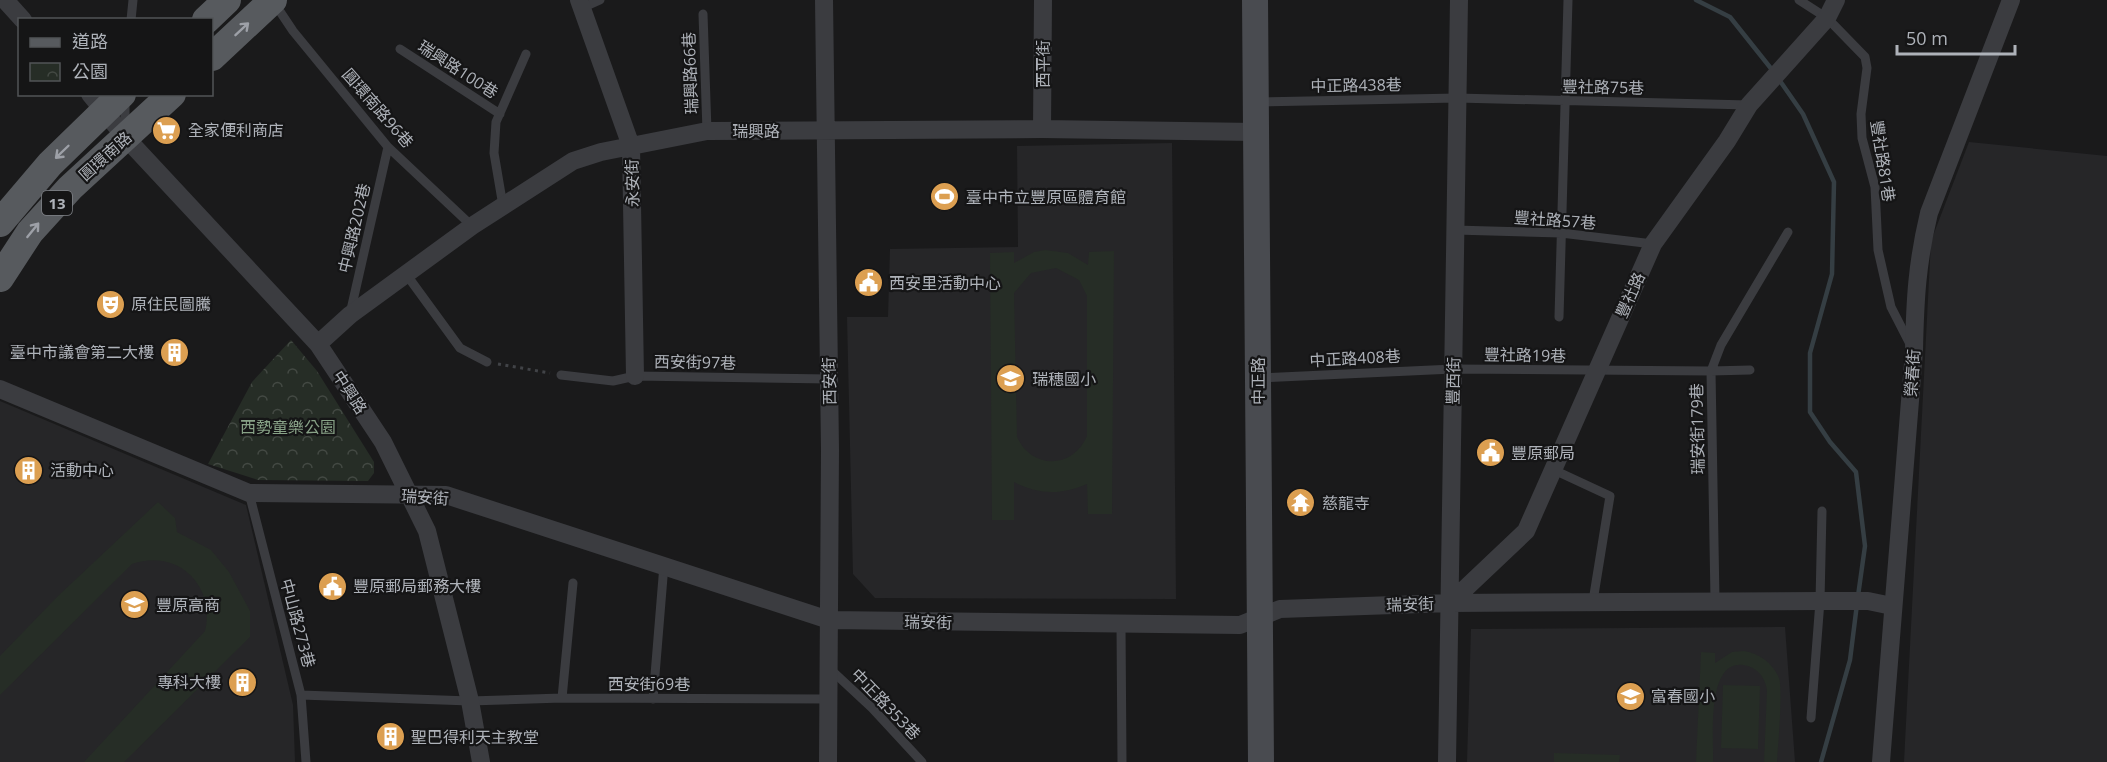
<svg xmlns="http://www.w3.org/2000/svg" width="2107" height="762" viewBox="0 0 2107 762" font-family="'Open Sans','Noto Sans TC',sans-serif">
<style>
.built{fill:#262628}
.grass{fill:#262d26;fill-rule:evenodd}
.park{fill:url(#park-crowns)}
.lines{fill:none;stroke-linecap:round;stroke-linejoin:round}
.stream{stroke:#353e43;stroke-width:4.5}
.path{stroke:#414347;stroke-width:3;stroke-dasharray:3 4.5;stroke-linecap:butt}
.lane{stroke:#3b3c40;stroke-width:9}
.street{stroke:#3b3c40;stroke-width:18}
.secondary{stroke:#494b50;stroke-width:26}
.primary{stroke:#575a5e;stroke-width:28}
.oneway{stroke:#9da0a7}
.labels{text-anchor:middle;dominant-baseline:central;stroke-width:4.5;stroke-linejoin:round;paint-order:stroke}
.shield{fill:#151516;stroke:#808388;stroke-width:1.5}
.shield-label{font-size:15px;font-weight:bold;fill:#aeb2b9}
.street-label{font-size:16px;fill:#aeb2b9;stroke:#151516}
.poi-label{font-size:16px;fill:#aeb2b9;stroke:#151516;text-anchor:start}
.park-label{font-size:16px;fill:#88a287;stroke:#151516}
</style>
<defs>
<pattern id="park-crowns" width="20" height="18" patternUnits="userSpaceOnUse" patternTransform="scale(1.5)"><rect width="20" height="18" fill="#262d26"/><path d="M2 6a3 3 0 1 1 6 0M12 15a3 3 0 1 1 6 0" fill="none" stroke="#434943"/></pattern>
</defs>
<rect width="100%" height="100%" fill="#1a1a1b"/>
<path class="built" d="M1969,142l138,14v606h-203l27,-521z
M1172,143l4,456 -301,-1 -22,-24 -6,-257h41l2,-68 128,-2 -1,-101z
M0,401l246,104 47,200 2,57h-295z
M1785,627l10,135h-328l4,-133z"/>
<path class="grass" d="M1045,250l23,3 20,12 1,-13 25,-1 -2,263h-24l-1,-30c-25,11 -48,11 -73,-2v38h-22l-2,-267 24,-1v11l20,-11zM1056,268l23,12 8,16v140c-14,33 -55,34 -70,1l-3,-144 17,-20z
M158,502l17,16 2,14 34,18 18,22 21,39v26l-126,125h-40l121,-131c11,-45 -27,-83 -73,-67l-132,131v-39l57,-59z
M1744,651c16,3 28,11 35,27 4,11 -1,68 -2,84h-13l3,-72c-2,-11 -7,-20 -19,-24 -43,-13 -34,72 -35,96h-17l5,-110 14,1v10l17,-11z
M1723,685l37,1 -2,63 -37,-1z
M1554,753l66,2 -1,7h-65z"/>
<path class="park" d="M291,340l26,31 57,91v11l-6,8 -110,-1 -50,-16 44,-82z"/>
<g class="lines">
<path class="stream" d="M1696,0l34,17 43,54
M1778,78l25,36 31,68 -2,92 -22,79v59l20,30 26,30 9,74 -7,50
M1821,762l29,-102 7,-56"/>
<path class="path" d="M498,364l52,9"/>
<path class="lane" d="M1799,0l28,18 38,39 2,11 -6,46 1,24 13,49 3,63 13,57 19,37
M275,4l18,27 95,116 84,79
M582,8l18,-8
M703,14l4,117
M131,20l2,-20
M400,49l100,65
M125,98v31
M1256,102l201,-4 292,7
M503,206l-9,-53 2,-31 30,-68
M1455,230l106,3 92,11
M406,274l54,74 27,14
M350,314l38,-167
M1559,317l9,-317
M1750,370l-39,1 10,-26 67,-113
M561,375l52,6 22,-5 194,3
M1259,378l194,-9 258,2 4,229
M1554,470l56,26 -17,105
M249,493l52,202 5,67
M1121,625l1,137
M829,668l43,40 50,54
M301,695l169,6 92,-3 266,1
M562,698l11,-115
M653,699l11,-134
M1811,718l9,-117 2,-90"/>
<path class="street" d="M5,0l18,20
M579,0l52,146 4,230
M824,0l6,450 -2,312
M90,94l36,44 192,206 65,98 44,89 43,170 11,61
M1042,129l1,-129
M318,344l32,-29 122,-89 101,-65 28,-9 106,-21 335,-2 214,3
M0,389l249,104 197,2 383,125 411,5 40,-16 170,-6 370,-2h48l24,5
M1450,603l76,-72 127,-287 74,-103 22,-36 78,-87 9,-18
M1447,762l12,-762
M1881,762l33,-411c1,-51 3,-88 15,-138l82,-213"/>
<path class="secondary" d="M1255,0l6,762"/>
<path class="primary" d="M206,20l21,-20
M212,57l61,-57
M0,223l50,-59 72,-70
M0,278l30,-46 40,-44 102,-94"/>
</g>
<defs><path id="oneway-shaft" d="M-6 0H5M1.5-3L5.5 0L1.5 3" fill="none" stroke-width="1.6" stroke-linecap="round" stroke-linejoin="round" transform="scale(1.5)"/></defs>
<g class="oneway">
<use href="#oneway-shaft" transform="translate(242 29) rotate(-43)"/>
<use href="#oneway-shaft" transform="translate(62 152) rotate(136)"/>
<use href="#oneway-shaft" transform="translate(33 230) rotate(-51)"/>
</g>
<defs>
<symbol id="supermarket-disc" viewBox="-11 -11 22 22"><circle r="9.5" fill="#dc9f51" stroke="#151516"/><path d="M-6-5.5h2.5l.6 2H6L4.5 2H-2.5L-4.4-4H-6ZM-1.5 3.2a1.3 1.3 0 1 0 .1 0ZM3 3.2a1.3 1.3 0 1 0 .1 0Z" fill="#fff"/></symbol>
<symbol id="stadium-disc" viewBox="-11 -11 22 22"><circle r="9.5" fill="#dc9f51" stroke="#151516"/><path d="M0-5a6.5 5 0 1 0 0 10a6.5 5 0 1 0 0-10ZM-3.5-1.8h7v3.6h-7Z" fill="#fff"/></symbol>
<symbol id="civic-disc" viewBox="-11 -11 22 22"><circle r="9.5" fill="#dc9f51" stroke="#151516"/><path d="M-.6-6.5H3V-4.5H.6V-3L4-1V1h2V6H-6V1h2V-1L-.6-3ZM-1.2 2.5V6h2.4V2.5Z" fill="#fff"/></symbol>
<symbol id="theatre-disc" viewBox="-11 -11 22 22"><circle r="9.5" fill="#dc9f51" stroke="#151516"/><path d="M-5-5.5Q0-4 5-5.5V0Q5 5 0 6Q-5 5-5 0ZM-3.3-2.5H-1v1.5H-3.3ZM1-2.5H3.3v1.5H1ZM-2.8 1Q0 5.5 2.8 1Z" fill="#fff"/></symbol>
<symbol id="building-disc" viewBox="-11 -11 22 22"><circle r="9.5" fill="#dc9f51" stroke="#151516"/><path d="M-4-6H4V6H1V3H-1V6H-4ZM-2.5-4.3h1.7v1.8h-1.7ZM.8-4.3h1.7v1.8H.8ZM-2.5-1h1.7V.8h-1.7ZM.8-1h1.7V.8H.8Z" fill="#fff"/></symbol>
<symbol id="school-disc" viewBox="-11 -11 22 22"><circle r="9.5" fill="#dc9f51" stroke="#151516"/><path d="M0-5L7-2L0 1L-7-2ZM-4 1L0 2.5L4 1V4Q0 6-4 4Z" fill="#fff"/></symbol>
<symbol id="temple-disc" viewBox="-11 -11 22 22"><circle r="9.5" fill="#dc9f51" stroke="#151516"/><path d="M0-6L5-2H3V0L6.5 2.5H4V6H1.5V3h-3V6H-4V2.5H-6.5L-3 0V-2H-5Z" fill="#fff"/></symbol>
</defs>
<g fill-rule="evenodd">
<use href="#supermarket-disc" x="150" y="114" width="33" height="33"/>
<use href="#stadium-disc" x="928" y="180" width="33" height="33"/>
<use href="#civic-disc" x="852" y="266" width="33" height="33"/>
<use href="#theatre-disc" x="94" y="288" width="33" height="33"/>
<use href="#building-disc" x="158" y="336" width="33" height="33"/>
<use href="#school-disc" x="994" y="362" width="33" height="33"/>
<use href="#civic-disc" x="1474" y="436" width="33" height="33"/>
<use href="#building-disc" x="12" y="454" width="33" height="33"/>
<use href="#temple-disc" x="1284" y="486" width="33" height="33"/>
<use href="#civic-disc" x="316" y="570" width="33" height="33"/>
<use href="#school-disc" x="118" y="588" width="33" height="33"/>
<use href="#building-disc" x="226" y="666" width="33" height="33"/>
<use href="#school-disc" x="1614" y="680" width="33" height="33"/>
<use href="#building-disc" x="374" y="720" width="33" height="33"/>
</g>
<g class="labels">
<rect class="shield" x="42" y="191" width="30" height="24" rx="4.5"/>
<g class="shield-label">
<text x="57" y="203">13</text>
</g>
<g class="street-label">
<text transform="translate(1043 64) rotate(-90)">西平街</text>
<text transform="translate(458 69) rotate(33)">瑞興路100巷</text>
<text transform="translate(690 73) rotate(-92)">瑞興路66巷</text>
<text transform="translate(1356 85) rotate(-1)">中正路438巷</text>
<text transform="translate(1603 87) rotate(1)">豐社路75巷</text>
<text transform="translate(378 108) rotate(49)">圓環南路96巷</text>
<text x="756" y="131">瑞興路</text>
<text transform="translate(105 156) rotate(-42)">圓環南路</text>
<text transform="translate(1883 161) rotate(81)">豐社路81巷</text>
<text transform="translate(632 183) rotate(-91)">永安街</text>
<text transform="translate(1555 220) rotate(4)">豐社路57巷</text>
<text transform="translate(354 228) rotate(-77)">中興路202巷</text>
<text transform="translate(1630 295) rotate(-66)">豐社路</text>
<text transform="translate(1525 355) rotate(1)">豐社路19巷</text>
<text transform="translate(1355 358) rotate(-3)">中正路408巷</text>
<text transform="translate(695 362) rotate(1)">西安街97巷</text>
<text transform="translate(1912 373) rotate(-86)">榮春街</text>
<text transform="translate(829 381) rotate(-91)">西安街</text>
<text transform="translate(1258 381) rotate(-90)">中正路</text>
<text transform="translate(1453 381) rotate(-89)">豐西街</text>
<text transform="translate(350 392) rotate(57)">中興路</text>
<text transform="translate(1697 429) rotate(-91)">瑞安街179巷</text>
<text transform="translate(425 497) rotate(4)">瑞安街</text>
<text transform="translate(1410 604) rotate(-2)">瑞安街</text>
<text transform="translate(928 622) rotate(1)">瑞安街</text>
<text transform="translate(298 623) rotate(75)">中山路273巷</text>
<text x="649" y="684">西安街69巷</text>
<text transform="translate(886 704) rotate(46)">中正路353巷</text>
</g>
<g class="poi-label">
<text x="188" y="130">全家便利商店</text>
<text x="966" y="197">臺中市立豐原區體育館</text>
<text x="889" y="283">西安里活動中心</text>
<text x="131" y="304">原住民圖騰</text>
<text x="154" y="352" text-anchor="end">臺中市議會第二大樓</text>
<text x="1032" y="379">瑞穗國小</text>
<text x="1511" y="453">豐原郵局</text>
<text x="50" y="470">活動中心</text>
<text x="1322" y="503">慈龍寺</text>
<text x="353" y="586">豐原郵局郵務大樓</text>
<text x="156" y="605">豐原高商</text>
<text x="221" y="682" text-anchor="end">專科大樓</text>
<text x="1651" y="696">富春國小</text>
<text x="411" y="737">聖巴得利天主教堂</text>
</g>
<g class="park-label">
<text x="288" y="427">西勢童樂公園</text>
</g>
</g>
<rect x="18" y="18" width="195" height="78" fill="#151516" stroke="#525457" stroke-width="1.5"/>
<rect x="30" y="38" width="30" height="9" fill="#575a5e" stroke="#525457" stroke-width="1.5"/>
<text x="72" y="48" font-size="18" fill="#aeb2b9">道路</text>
<rect x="30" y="63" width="30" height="18" fill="url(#park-crowns)" stroke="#525457" stroke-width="1.5"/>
<text x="72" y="78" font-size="18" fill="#aeb2b9">公園</text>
<path d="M1897 45v9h118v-9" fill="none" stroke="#aeb2b9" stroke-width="3"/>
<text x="1906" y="45" font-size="18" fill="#aeb2b9" stroke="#151516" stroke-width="4.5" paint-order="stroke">50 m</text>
</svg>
